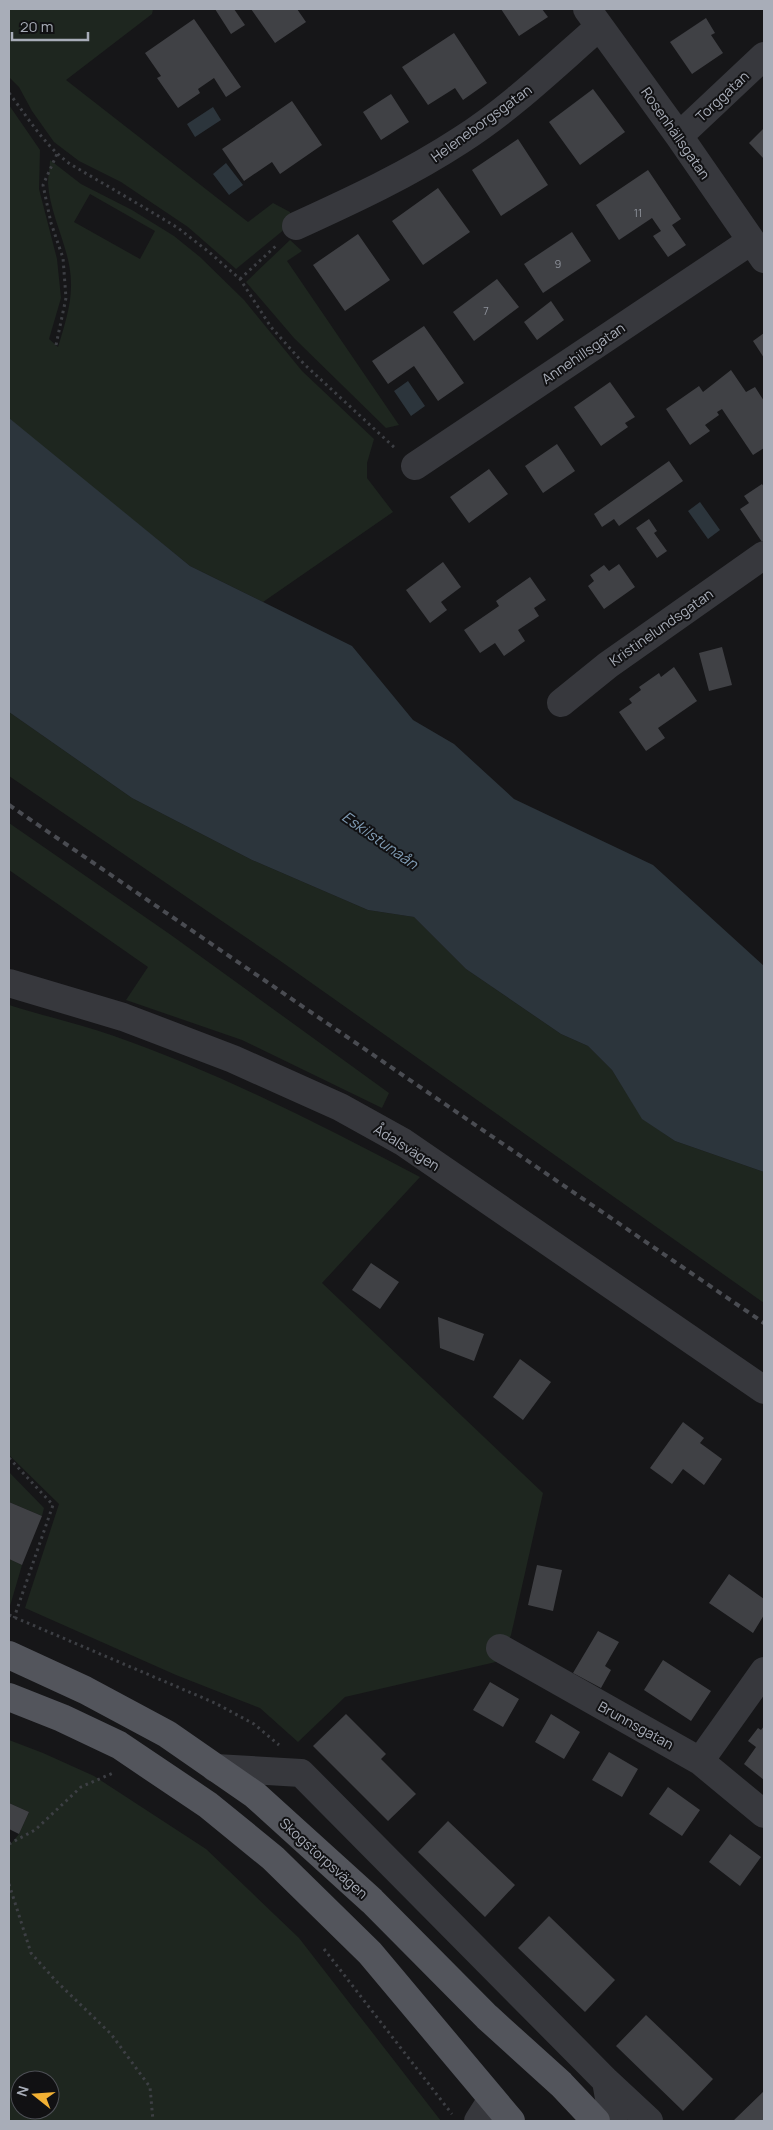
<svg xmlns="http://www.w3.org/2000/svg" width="773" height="2130" viewBox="0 0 773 2130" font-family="Manrope,sans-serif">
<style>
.green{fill:#1e261f;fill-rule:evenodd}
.water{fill:#2c353c}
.building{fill:#404145}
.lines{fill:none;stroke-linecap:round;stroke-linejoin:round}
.path{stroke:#3d3f44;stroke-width:3;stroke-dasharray:2.5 4;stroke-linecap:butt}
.minor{stroke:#37383d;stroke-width:28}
.major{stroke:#53555c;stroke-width:28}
.rail{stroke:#4a4c52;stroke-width:4;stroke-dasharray:6 5;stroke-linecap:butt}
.labels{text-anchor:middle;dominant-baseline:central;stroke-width:4;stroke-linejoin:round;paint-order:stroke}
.number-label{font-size:11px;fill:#8e929b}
.street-label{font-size:14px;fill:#a8adb8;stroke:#111113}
.water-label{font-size:15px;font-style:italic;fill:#7f9bb3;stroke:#111113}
</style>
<rect width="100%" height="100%" fill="#161618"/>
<path class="green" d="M9,9h144l-1,5 -86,66 182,142 25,-19 17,9 1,12 -55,45 -48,-42 -67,-45 -42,-21 -25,-19 -22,-31 -13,-24 -10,-10z
M9,105l31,45 -1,39 18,70 4,39 -12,41 9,8c6,-20 13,-41 13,-61 1,-35 -21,-68 -23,-103 0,-7 2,-15 2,-23l31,24 51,26 42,26 26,21 44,43 58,71 72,68 -7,24v15l26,34 -130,90 -73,-36 -180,-145 -1,-3zM90,194l65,37 -15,28 -66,-37z
M290,240l12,11 -15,10 112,164 -13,3 -92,-90 -48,-56z
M9,712l123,86 120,62 116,50 46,7 52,52 95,65 27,12 24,24 31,49 32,22 89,31v131l-485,-343 -270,-184z
M9,823l162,112 218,158 -7,15 -140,-68 -116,-40 22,-33 -139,-97z
M9,1005c35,11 71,19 105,31 106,37 207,89 306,141l-98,106 221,210 -32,142 -11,26 -155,36 -47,45 -38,-34 -84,-33 -151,-67 34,-104 -50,-49z
M9,1472l35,36 -2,8 -33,-14z
M9,1559l13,6 -12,41h-1z
M9,1740l34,13 51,23 112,73 93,89 142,183h-432v-275l10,-12 10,-22 -20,-9zM20,2080h30v30h-30z"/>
<path class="water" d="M213,107l8,13 -26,17 -8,-13z
M226,163l17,22 -14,10 -16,-21z
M408,381l17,25 -14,10 -17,-25z
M9,418l181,148 162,80 61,74 41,24 60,55 139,66 111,101v206l-89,-31 -33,-22 -30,-49 -24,-24 -27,-12 -95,-65 -52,-52 -46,-7 -116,-50 -120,-62 -123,-86z
M700,502l20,28 -12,9 -20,-28z"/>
<path class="building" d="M215,9h19l11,16 -14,9z
M251,9h46l9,13 -31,21z
M501,9h41l6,8 -29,19z
M706,18l9,15 -4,2 12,18 -31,21 -22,-32z
M194,19l47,68 -15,10 -12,-19 -16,11 2,4 -22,15 -21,-30 4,-2 -16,-23z
M454,33l33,50 -24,17 -8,-12 -27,17 -26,-38z
M593,89l32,43 -45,33 -31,-43z
M391,94l18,28 -28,18 -18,-28z
M292,101l30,44 -42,29 -8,-12 -28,19 -22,-32z
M764,128v31l-15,-16z
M518,139l30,46 -47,31 -29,-46z
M648,170l33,49 -9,6 14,20 -18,12 -15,-21 8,-5 -9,-13 -33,22 -23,-35z
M438,188l32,44 -47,33 -31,-44z
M572,232l19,29 -48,32 -19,-29z
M358,234l32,46 -45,31 -32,-46z
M497,279l22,28 -45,34 -21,-29z
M551,301l13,19 -27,20 -13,-18z
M424,326l40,57 -26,18 -24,-35 -26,18 -16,-23z
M764,333v25l-11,-17z
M731,370l15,22 9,-5 9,14v47l-11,7 -31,-46 -5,3 2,3 -14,10 5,6 -20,14 -24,-36 33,-23 4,6z
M610,382l25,35 -10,6 3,4 -27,19 -27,-39z
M557,444l18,27 -32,22 -18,-27z
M669,461l14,20 -64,45 -5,-7 -12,8 -8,-13z
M489,469l19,25 -39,29 -19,-26z
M762,484l2,3v53l-2,2 -22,-33 9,-6 -5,-7z
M649,519l8,12 -3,2 13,18 -10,7 -21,-30z
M443,562l18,25 -20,15 6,8 -17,13 -24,-33z
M619,564l16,23 -31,22 -16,-23 6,-5 -4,-6 14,-10 5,6z
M530,577l16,23 -12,8 5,8 -21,14 7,11 -21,15 -9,-13 -15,10 -16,-23 35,-24 -3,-5z
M722,647l10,38 -23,6 -10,-38z
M674,667l23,34 -39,27 7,10 -19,13 -27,-39 13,-9 -3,-4 12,-9 -2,-3 20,-14 2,4z
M371,1263l28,19 -19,27 -28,-19z
M438,1317l46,17 -10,27 -34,-13z
M520,1359l31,23 -28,38 -30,-23z
M683,1422l21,16 -4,5 22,16 -18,26 -21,-16 -11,15 -22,-16z
M9,1502l33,14 -20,49 -13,-6z
M537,1565l25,5 -9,41 -25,-6z
M729,1574l35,25v16l-11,18 -44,-30z
M598,1631l21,11 -14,24 6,4 -10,18 -28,-15z
M663,1660l48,31 -20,30 -47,-31z
M490,1682l29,17 -16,28 -30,-17z
M346,1714l40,40 -5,5 35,35 -28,27 -75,-75z
M551,1714l29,18 -16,27 -29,-17z
M764,1726v54l-20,-16 12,-17 -8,-6 10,-13 3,2z
M609,1752l29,17 -16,28 -30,-17z
M668,1787l32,23 -18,26 -33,-22z
M9,1803l20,9 -10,22 -10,-5z
M448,1821l67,64 -30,32 -67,-65z
M730,1834l31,23 -21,29 -31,-24z
M549,1916l66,64 -30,32 -67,-64z
M646,2015l67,64 -30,32 -67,-65z
M764,2091v30h-31z"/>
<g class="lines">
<path class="path" d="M9,93c20,26 35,52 61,71l75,44 33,20 31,24 31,27 31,48 33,37 92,85
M240,279l38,-35
M56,345l10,-47 -3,-40 -12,-35 -8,-38 14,-31
M9,1458l44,47 -39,113
M9,1615l206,88 39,21 25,21
M9,1844l26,-14 46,-43 32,-14
M9,1884l22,69 24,27 56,54 39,53 3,34
M324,1949l128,165"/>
<path class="minor" d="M587,9l92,127 85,123
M679,136l85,-80
M296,226c57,-26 113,-52 165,-86 50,-32 93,-74 138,-113
M415,466l336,-225
M561,703l47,-38 156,-110
M9,983l114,34 110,42 107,48 63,35 361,248
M500,1648l200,113 64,53
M700,1761l64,-90
M215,1768l86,5 305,308 7,40
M606,2081l43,40
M478,2121l14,-22"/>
<path class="major" d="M9,1655l76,35 82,44 88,61 117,106 115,116 74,67 35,37
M9,1697l53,21 57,27 89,60 65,53 97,95 141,168"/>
<path class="rail" d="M9,805l755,518"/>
</g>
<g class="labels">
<g class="number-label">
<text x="638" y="212">11</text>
<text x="558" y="263">9</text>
<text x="486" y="310">7</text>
</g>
<g class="street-label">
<text transform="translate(722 96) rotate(-43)">Torggatan</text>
<text transform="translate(481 123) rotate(-36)">Heleneborgsgatan</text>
<text transform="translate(676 133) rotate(55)">Rosenhällsgatan</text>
<text transform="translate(583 353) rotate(-34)">Annehillsgatan</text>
<text transform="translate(661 627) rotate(-35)">Kristinelundsgatan</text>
<text transform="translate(407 1147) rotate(32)">Ådalsvägen</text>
<text transform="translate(636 1725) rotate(29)">Brunnsgatan</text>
<text transform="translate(324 1858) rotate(42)">Skogstorpsvägen</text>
</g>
<g class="water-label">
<text transform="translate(380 840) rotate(35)">Eskilstunaån</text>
</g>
</g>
<rect width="773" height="2130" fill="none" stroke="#a8adb8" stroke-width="20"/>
<g transform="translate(35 2095) rotate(287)"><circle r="24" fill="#111113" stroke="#4d4f55"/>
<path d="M0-4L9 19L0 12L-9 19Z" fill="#f2b134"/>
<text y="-8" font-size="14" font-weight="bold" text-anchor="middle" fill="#a8adb8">N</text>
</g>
<path d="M12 32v8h76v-8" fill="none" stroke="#a8adb8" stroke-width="2.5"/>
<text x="20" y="32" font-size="15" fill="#a8adb8" stroke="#111113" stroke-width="4" paint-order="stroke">20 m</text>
</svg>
